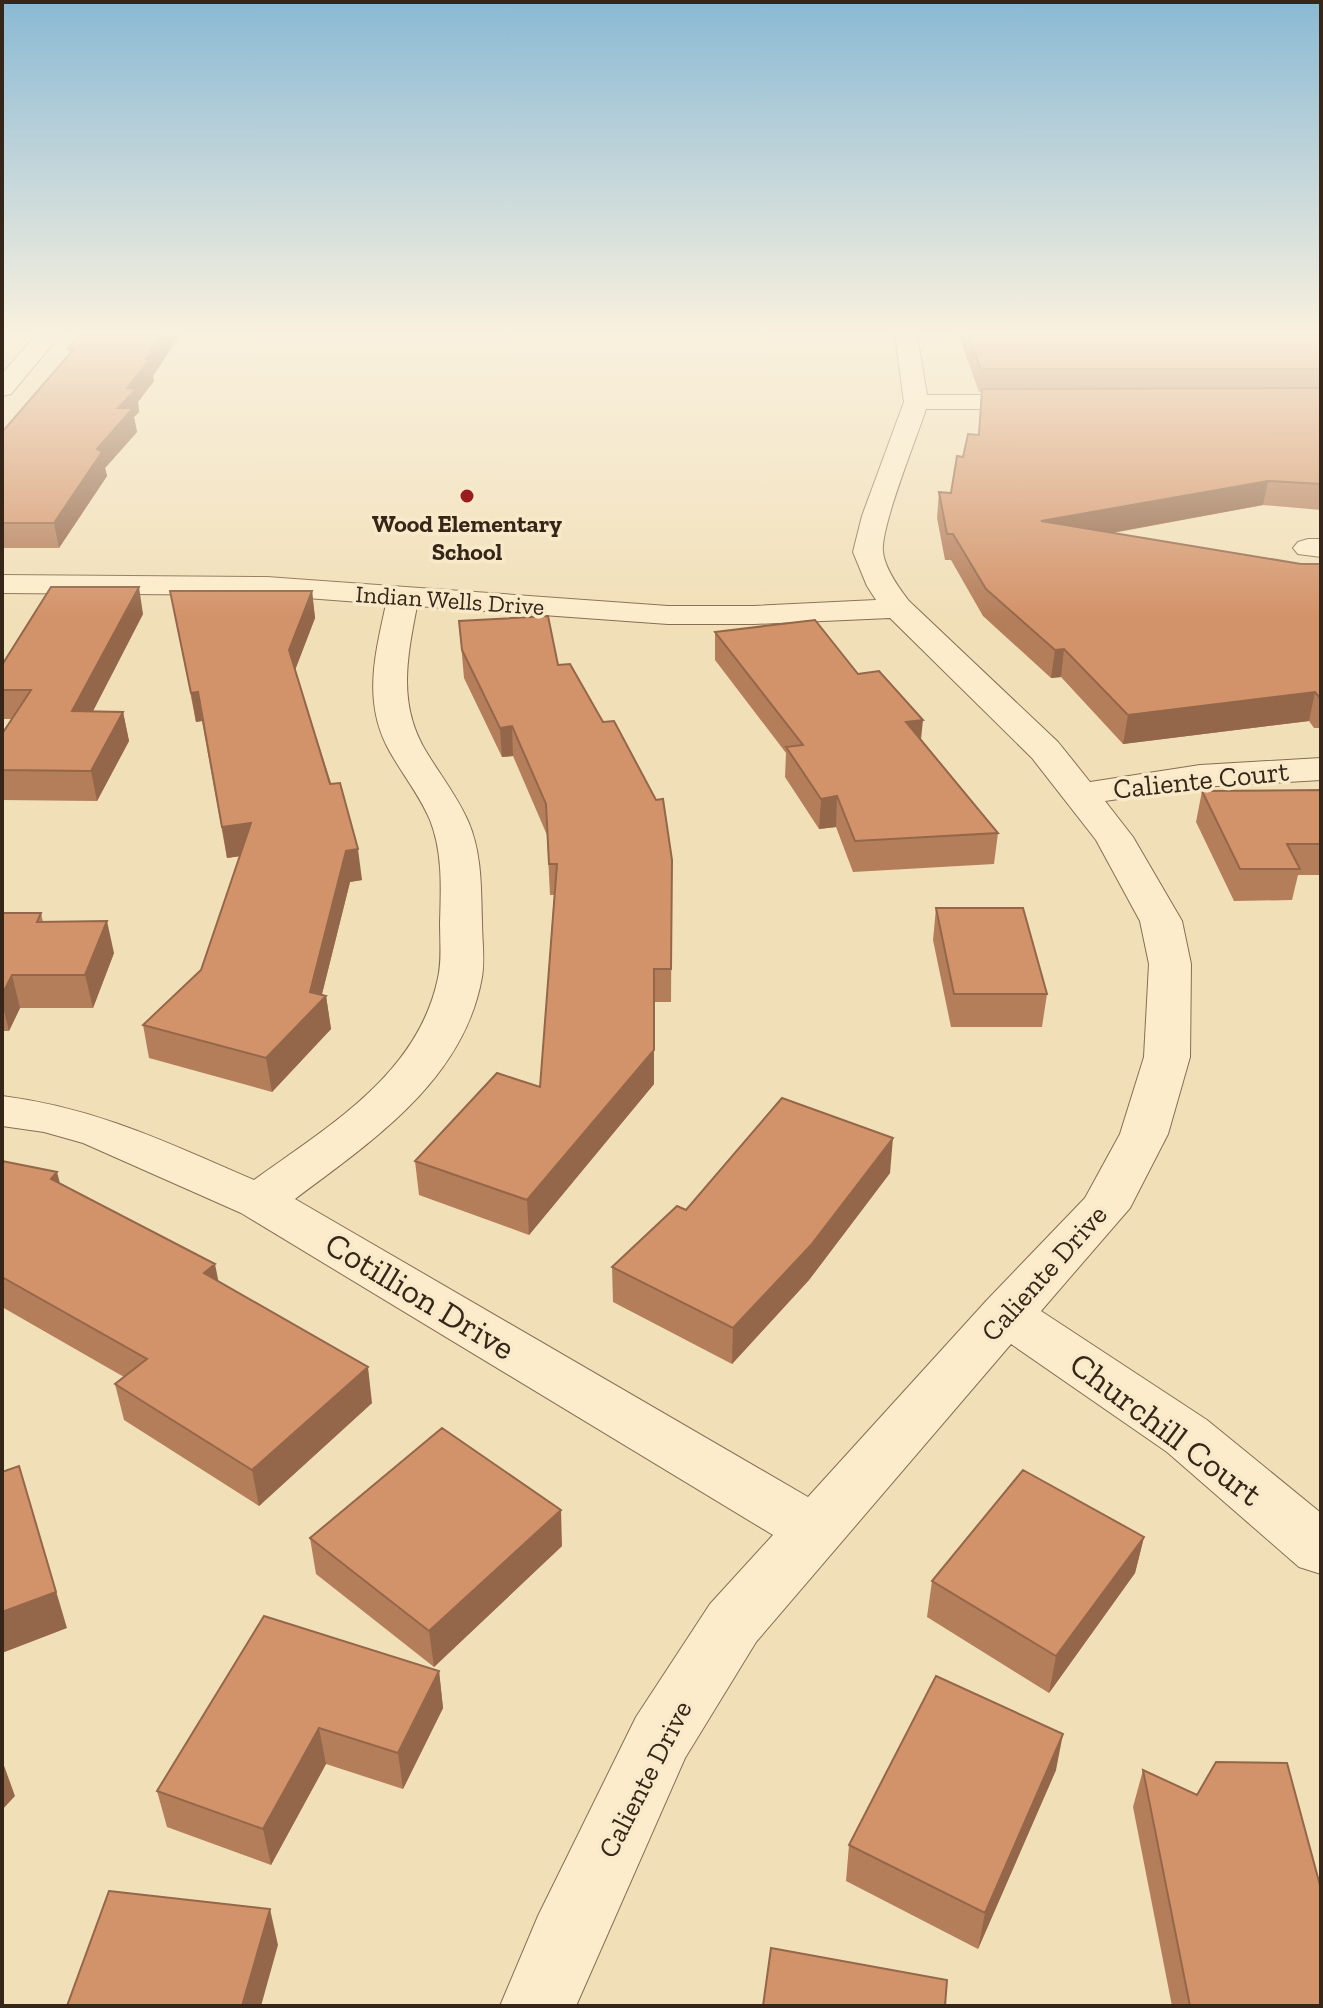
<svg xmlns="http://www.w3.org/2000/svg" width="1323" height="2008" viewBox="0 0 1323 2008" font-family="'Zilla Slab',serif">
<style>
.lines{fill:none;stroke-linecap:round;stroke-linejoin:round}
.minor-casing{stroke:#886e52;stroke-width:2}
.minor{fill:#fceccb;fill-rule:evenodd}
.wall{fill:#b57e5b}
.shaded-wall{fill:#94674a}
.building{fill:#d3936a;stroke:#94674a;stroke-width:2}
.poi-dot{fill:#9c1d20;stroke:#f8e9c8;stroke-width:3}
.labels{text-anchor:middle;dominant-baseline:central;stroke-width:7;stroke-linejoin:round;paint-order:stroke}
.far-poi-label{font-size:24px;font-weight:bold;fill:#352619;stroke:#f8e9c8}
.far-street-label{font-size:24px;fill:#352619;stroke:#f8e9c8}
.street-label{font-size:28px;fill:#352619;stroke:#f8e9c8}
.near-street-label{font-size:34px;fill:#352619;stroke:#f8e9c8}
</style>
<rect width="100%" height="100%" fill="#f1dfb8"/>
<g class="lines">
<defs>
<path id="minor" d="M36,335h24l-49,59 -9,2v-22z
M895,335h22l10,60h115l9,2 3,5 -3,5 -9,2h-116c-9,28 -46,119 -43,143 2,17 16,36 26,49l149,141 32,40 110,-17 121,-7v22l-121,7 -95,14 28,36 49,84 9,43 -1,93 -22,77 -38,74 -89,103 166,109 114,93v61l-22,-7 -132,-115 -156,-108 -255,298 -71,116 -109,248h-76l38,-90 98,-199 74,-113 63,-69 -532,-322 -158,-70 -39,-11 -42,-6v-30c95,12 166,47 252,84 75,-54 164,-106 184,-202 4,-18 2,-37 2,-55 1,-35 3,-70 -10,-103 -10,-24 -27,-45 -40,-68 -28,-49 -15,-97 -4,-148l-119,-9 -265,-2v-18l265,2 401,29h86l122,-6 -9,-14 -14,-34 9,-36 42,-114zM417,606l251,18h86l136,-6 142,140 64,82 44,81 9,43 -5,93 -24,77 -35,64 -98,102 -179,197 -513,-298c77,-58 169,-119 187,-222 3,-18 0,-37 0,-55 -1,-34 0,-69 -14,-101 -11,-25 -27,-45 -41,-68 -30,-48 -20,-95 -10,-147z
M1308,539h13v18l-23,-3 -5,-6 5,-6z"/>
</defs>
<use href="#minor" class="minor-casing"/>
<use href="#minor" class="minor"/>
</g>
<path class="wall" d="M79,335l74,41 1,5 -16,21 1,10 -5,5 3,15 -32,36 2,8 -48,72h-57v-116l67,-78 -1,-5z
M956,335h365v175l-58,-5 -150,28 188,31h20v164h-7l-5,-7 -186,23 -62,-67 -10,1 -68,-62 -32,-56h-6l-8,-42 2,-26 12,1 12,-36 15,-22 4,-43h-3l-20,-56z
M170,591h142l3,27 -20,52 67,210 -12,2 -28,112 4,2 5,33 -59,63 -123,-34 -6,-33 58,-55 39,-114 -13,2 -25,-137 -6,1z
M143,614l-50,97 30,1 6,29 -32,60 -95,-1v-66l10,-15h-10v-54z
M459,621l99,44 114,195 -1,142h-17v82l-125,151 -110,-40 -4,-34 125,-74 14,-192h-4l-3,-60 -34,-79 -11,1 -38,-79z
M715,632l143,42 63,65 77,94 -4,31 -141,8 -17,-45 -17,2 -34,-52 1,-24 -71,-93z
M1321,790v85h-23l-6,25 -58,1 -38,-79 6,-31z
M936,908l111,86 -5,33h-91l-18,-87z
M2,913h39l2,9 71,31 -21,55h-73l-11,23h-7z
M2,1161l58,22 159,98 153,122 -113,103 -135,-86 -9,-36 9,-7 -122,-70z
M890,1173l-81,107 -77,84 -119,-62 -1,-35 74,-57z
M1144,1537l-9,36 -86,120 -122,-76 5,-36z
M310,1538l252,8 -128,121 -118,-93z
M439,1671l4,37 -40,81 -77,-25 -55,101 -104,-38 -10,-36z
M1056,1770l-78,179 -132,-68 3,-36z
M1143,1770l178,236h-149l-39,-199z"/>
<path class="shaded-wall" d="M162,335h18l-27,41 1,5 -16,21 1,10 -5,5 3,15 -32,36 2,8 -48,72 -5,-25 43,-74 30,-61z
M1268,481l-5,24 -225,41 3,-25z
M139,587l4,27 -65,126 -6,-29z
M312,591l3,27 -23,60 -3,-28z
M1064,649l-3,28 -10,1 4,-28z
M198,692l4,29 -6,1 -5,-29z
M1315,692l-6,29 -186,23 5,-29z
M123,712l6,29 -32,60 -6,-30z
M923,720l-3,29 -14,-27z
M512,726l1,30 -11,1 -2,-29z
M837,796l-1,31 -17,2 2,-30z
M251,823l5,31 -29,4 -5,-31z
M358,849l4,31 -12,2 -30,120 6,-6 5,33 -59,63 -6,-34 80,-207z
M107,921l7,32 -21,55 -8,-33z
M654,969v115l-125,151 -2,-35z
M12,975l8,33 -11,23 -7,-28v-8z
M893,1138l-3,35 -81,107 -77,84 1,-36z
M57,1172l9,34 -15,-27z
M215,1264l7,35 -18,-26z
M368,1367l4,36 -113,103 -7,-36z
M19,1466l48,162 -65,25v-41z
M561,1510l1,36 -128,121 -5,-36z
M1144,1537l-9,36 -86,120 7,-37z
M439,1671l4,37 -40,81 -5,-36z
M319,1728l7,36 -55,101 -8,-36z
M1063,1734l-7,36 -78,179 7,-36z
M2,1760l13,36 -13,14z
M270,1909l8,36 -17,61h-19z"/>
<path class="building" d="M79,335h83l-16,24h4l-23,29 9,1 -18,19h15l-36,41 5,3 -48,71h-52v-91l72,-83h-6z
M968,335h353v34h-340z
M1321,388v96l-53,-3 -227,40 260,43h20v135l-6,-7 -187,23 -64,-66 -9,1 -69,-61 -33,-55h-6l-8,-42 12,1 6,-37 6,1 5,-23 11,1 3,-46z
M51,587h88l-67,124 51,1 -32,59 -89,-1v-36l29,-44h-29v-25z
M170,591h142l-23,59 41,134 10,-1 18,66 -12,2 -36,141 16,4 -60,62 -123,-33 58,-55 50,-147 -29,4 -24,-135 -7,1z
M548,616l10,49 12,-1 33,58 11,-1 42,79 7,-1 9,61 -1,109h-17v81l-127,150 -112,-39 82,-88 43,14 17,-223h-8l-3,-60 -34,-78 -12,2 -38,-78 -3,-29z
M815,620l43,54 21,-3 44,49 -17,2 92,111 -143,8 -18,-45 -16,3 -35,-52 17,-2 -88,-113z
M1321,790v54h-34l13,25h-60l-38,-78z
M936,908h87l24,86h-93z
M2,913h39l-4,9 70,-1 -22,54h-73l-10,20z
M782,1098l111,40 -82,107 -78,83 -121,-61 65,-61 9,4z
M2,1161l55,11 -6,7 164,85 -11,9 164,94 -116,103 -137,-86 32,-25 -145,-82z
M442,1428l119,82 -132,121 -119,-93z
M19,1466l37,126 -54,20v-140z
M1023,1470l121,67 -88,119 -124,-75z
M264,1616l175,55 -41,82 -79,-25 -56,101 -106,-38z
M936,1676l127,58 -78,179 -136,-68z
M1216,1762l71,1 34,126v117h-131l-47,-236 54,25z
M109,1891l161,18 -28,97h-175z
M771,1948l176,32 -2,26h-182z"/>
<linearGradient id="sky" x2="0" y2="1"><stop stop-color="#8ab9d4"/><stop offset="0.54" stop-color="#f9f1df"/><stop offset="1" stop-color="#f9f1df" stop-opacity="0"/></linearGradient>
<rect width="1323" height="616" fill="url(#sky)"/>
<circle class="poi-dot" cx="467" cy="496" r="8"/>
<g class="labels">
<g class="far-poi-label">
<text x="467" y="523">Wood Elementary<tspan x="467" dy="28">School</tspan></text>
</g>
<g class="far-street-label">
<text transform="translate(450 600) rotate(4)">Indian Wells Drive</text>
</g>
<g class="street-label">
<text transform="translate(1201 780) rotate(-6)">Caliente Court</text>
<text transform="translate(1044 1273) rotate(-48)">Caliente Drive</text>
<text transform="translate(645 1779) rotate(-63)">Caliente Drive</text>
</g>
<g class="near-street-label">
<text transform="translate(420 1296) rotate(31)">Cotillion Drive</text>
<text transform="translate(1166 1429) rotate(37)">Churchill Court</text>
</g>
</g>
<rect width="1323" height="2008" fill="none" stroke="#352619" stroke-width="8"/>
</svg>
